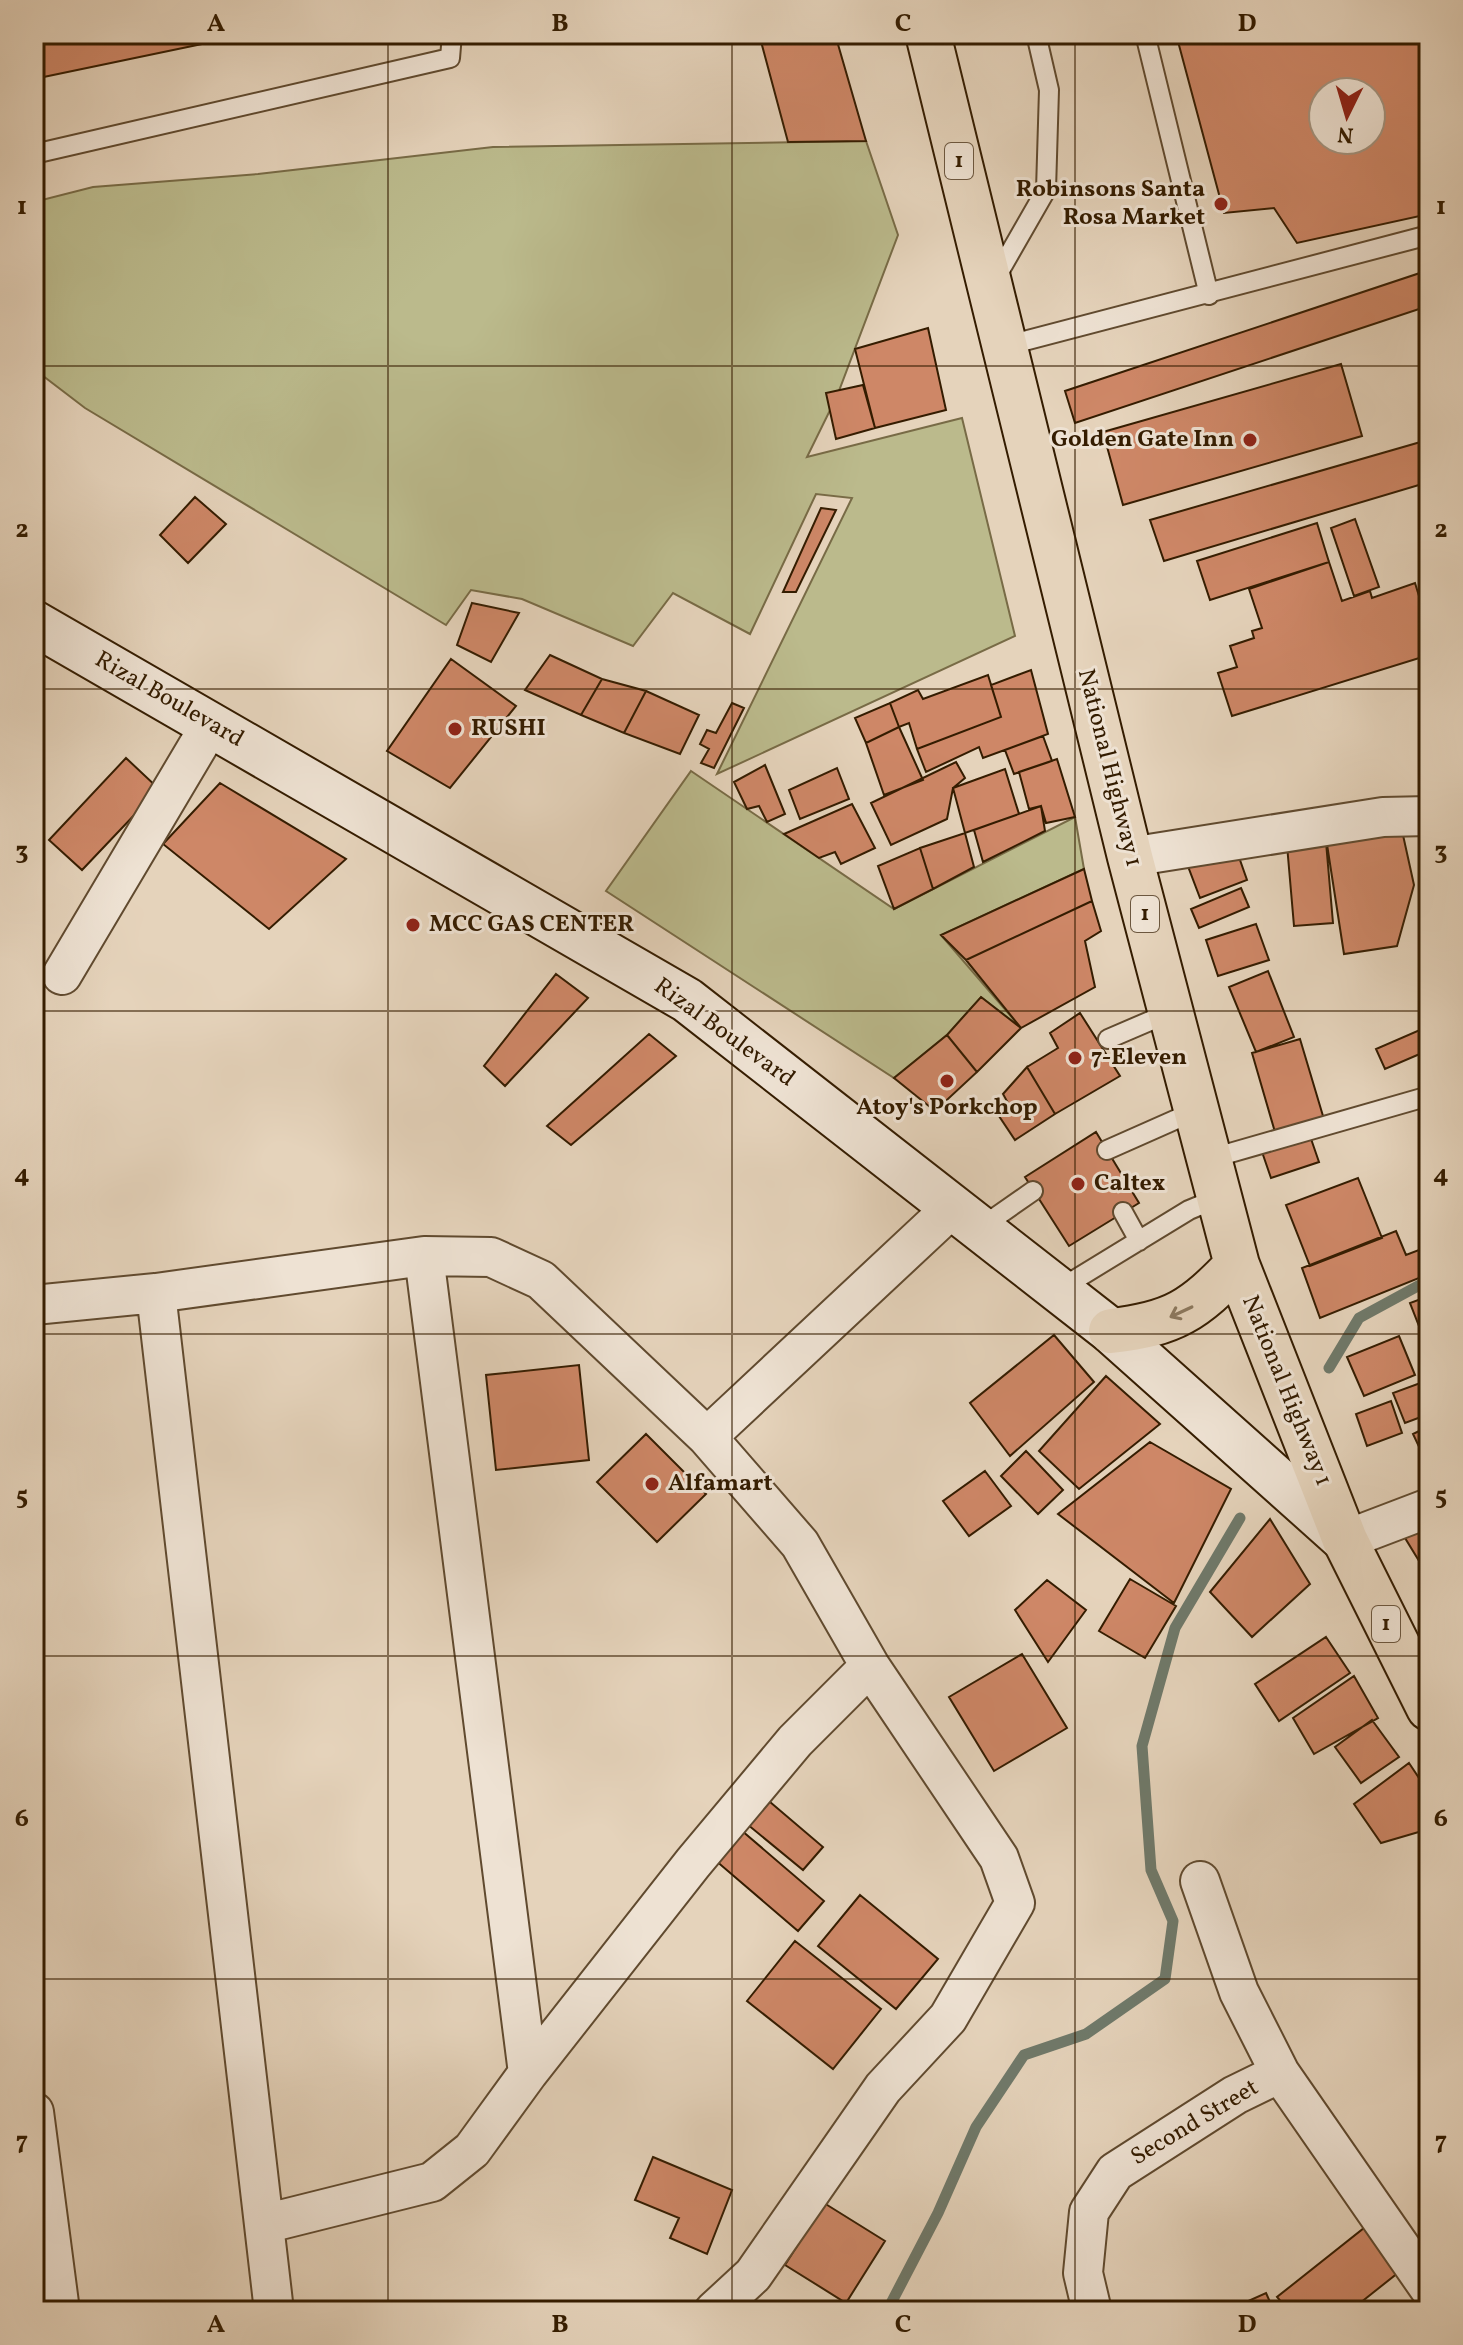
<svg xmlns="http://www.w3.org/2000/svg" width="1463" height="2345" viewBox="0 0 1463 2345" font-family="Vollkorn,serif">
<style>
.green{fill:#bbba8c;stroke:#786b46;stroke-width:2}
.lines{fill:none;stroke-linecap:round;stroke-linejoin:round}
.stream{stroke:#6f796a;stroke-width:11}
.building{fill:#ce8767;stroke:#341c00;stroke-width:2;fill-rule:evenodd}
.lane-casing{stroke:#604a2f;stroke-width:22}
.street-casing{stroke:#604a2f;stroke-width:42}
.secondary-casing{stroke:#341c00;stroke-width:48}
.highway-casing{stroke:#341c00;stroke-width:48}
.lane{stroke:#eee2d3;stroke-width:18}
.street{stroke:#eee2d3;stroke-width:38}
.secondary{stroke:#eee2d3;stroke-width:44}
.highway{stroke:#e5d3bb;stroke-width:44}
.oneway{stroke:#8c785e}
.grid{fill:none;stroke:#341c00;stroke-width:2;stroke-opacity:0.55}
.poi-dot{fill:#8f2418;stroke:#eee2d3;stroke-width:3}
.labels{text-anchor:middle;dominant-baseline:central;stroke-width:6;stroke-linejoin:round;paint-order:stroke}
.shield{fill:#eee2d3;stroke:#6c573f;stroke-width:2}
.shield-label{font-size:22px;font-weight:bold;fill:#341c00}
.poi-label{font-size:24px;font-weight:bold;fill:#341c00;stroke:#eee2d3;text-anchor:start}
.street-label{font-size:24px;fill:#341c00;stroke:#eee2d3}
.neatline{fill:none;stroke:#341c00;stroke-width:3}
.grid-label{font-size:26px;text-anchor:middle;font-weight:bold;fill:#341c00}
</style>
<rect width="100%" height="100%" fill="#e5d3bb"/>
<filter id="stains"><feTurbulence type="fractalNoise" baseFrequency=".0025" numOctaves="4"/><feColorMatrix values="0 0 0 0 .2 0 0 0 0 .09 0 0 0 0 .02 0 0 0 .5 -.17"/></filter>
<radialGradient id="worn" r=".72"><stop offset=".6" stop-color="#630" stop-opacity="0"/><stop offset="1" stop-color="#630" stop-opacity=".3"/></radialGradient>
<path class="green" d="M866,141l32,94 -61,161 -30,61 155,-39 53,218 -298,138 135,-276 -36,-4 -66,140 -77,-41 -40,53 -111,-47 -51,-9 -25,35 -361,-217 -51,-39v-167l59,-15 165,-13 235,-27z
M691,771l203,138 181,-92 9,52 -143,66 80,93 -40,-31 -34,38 -53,43 -288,-187z"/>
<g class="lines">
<path class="stream" d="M1329,1368l30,-50 70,-38
M887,2311l51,-98 38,-86 48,-72 62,-21 79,-55 8,-58 -22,-51 -9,-124 33,-118 65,-110"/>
</g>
<path class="building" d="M34,34h216l-216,45z
M759,34h76l31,107 -78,1z
M1176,34h253v180l-132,29 -23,-35 -50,5zM1323,92h48v48h-48z
M1429,270v59l-7,-21 -347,115 -10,-32z
M928,328l18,82 -71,18 -20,-79z
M1341,364l21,72 -239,69 -20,-73z
M863,385l12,43 -39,11 -10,-46z
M1424,441l5,11v30l-265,79 -14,-41z
M195,497l31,27 -38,39 -28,-28z
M821,508l15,2 -40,82h-13z
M1355,519l24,68 -25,9 -23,-68z
M1317,523l12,39 -119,38 -13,-39z
M1329,562l13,39 28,-10 2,7 43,-15 8,26 6,-2v48l-197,61 -14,-43 19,-6 -7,-21 24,-8 -2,-7 10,-3 -13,-39z
M472,603l47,10 -28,49 -34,-17z
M550,655l52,24 -21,36 -56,-25z
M451,659l65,47 -66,82 -63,-37z
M1031,670l17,64 -65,24 -4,-11 -53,25 -9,-23 84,-32 -10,-32z
M988,675l13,42 -84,32 -8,-26 -10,4 -9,-24 28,-13 5,9z
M602,679l44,12 -22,42 -43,-18z
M646,691l53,24 -19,39 -56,-21z
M732,703l12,5 -30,60 -13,-5 8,-14 -9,-5 7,-14 9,3z
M890,703l9,24 -33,16 -11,-25z
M899,727l24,53 -39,15 -18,-52z
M1043,736l9,25 -38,13 -9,-24z
M126,758l33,31 -77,81 -33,-30z
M1057,759l18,58 -29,6 -5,-17 -12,3 -10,-37z
M956,762l9,16 -12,10 -6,31 -56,26 -20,-42z
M765,765l20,49 -18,8 -8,-16 -12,3 -13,-27z
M837,768l12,31 -49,20 -11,-29z
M1005,769l14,45 -54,19 -12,-45z
M220,783l126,76 -77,70 -106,-85z
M852,804l23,44 -34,16 -6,-12 -16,6 -35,-24z
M1041,806l4,25 -62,31 -9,-32z
M1401,826l13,59 -17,61 -53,8 -18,-116z
M965,833l9,34 -41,22 -13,-41z
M1326,842l7,81 -39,3 -7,-81z
M1234,843l13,37 -47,18 -14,-37z
M920,848l13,41 -39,20 -16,-43z
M1084,869l8,32 -126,59 -25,-25z
M1241,888l8,19 -50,21 -8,-19z
M1092,901l9,30 -16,10 10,46 -74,41 -55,-68z
M1256,924l13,36 -51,16 -12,-36z
M1268,971l26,66 -38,15 -27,-65z
M556,974l32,24 -83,88 -21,-20z
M34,997l8,17 -8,3z
M981,997l40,31 -44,44 -30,-37z
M1080,1013l40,63 -65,38 -28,-47 31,-19 -8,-15z
M1429,1026v24l-44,19 -9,-20z
M649,1034l27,22 -105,89 -24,-19z
M947,1035l30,37 -42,39 -41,-33z
M1300,1039l26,87 -49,13 -25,-86z
M1027,1067l28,47 -40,26 -20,-30 13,-7 -5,-9z
M1096,1132l43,71 -70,43 -44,-69z
M1309,1133l10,29 -48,16 -10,-29z
M1358,1178l24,60 -72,28 -24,-61z
M1396,1231l10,24 18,-7 5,26 -109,44 -18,-50z
M1429,1296v53h-1l-18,-46z
M1054,1335l40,47 -84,74 -40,-53z
M1399,1336l16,39 -51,21 -17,-39z
M579,1365l10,95 -93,10 -10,-95z
M1106,1376l54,48 -81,65 -40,-38z
M1423,1382l6,13v19l-24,9 -12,-30z
M1391,1401l11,32 -35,13 -11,-32z
M1429,1426v42l-16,-34z
M646,1434l60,60 -49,48 -60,-60z
M1150,1442l81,47 -57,114 -116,-89z
M1026,1451l37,39 -25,24 -37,-38z
M985,1471l26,35 -42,30 -26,-35z
M1429,1518v55l-2,1 -25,-41z
M1270,1519l40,65 -58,53 -42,-45z
M1130,1579l46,27 -31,52 -46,-27z
M1047,1580l39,30 -38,52 -33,-52z
M1326,1637l24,36 -71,48 -24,-37z
M1022,1654l45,74 -73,43 -45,-74z
M1354,1676l24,42 -64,36 -21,-36z
M1372,1720l27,37 -38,26 -26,-36z
M1409,1763l20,30v36l-48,14 -27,-39z
M763,1796l60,51 -20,23 -61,-50z
M741,1830l83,71 -26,30 -83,-71z
M860,1895l78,64 -42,50 -78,-63z
M795,1941l86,68 -48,60 -86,-68z
M653,2157l79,33 -25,64 -37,-16 9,-20 -44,-18z
M824,2203l61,38 -39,62 -61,-38z
M1364,2228l35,44 -49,39h-61l-12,-14z
M1266,2293l8,18h-48z"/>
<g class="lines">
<defs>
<path id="lane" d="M1145,34l64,261
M34,154l416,-96 2,-24
M995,279l51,-89 3,-100 -13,-56
M1005,346l424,-111
M1108,1039l63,-27
M1107,1150l88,-39
M1209,1159l220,-63
M1123,1212l16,29
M980,1228l53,-37
M1058,1290l131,-80 29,-12"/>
<path id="street" d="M1130,857l253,-40 46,-1
M62,975l149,-251
M424,1256l104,817
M156,1293l118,1018
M34,1305l122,-12 268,-37 67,1 50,23 166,157 93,107 70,122 129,192 16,45 -67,115 -65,70 -130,187 -39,36
M707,1437l246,-230
M1345,1540l84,-32
M1200,1881l39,111 41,81 149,215
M34,2112l26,199
M264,2224l168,-42 40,-32 56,-77 165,-210 102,-122 75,-75
M1092,2311l-9,-38 6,-61 26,-40 120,-77 45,-22"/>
<path id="secondary" d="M34,623l653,377 424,331 234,209"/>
<path id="highway" d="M928,34l202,823 107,408 108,275 84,168
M1111,1331c63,-7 83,-21 126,-66"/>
</defs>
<use href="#lane" class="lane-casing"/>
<use href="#street" class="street-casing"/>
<use href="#secondary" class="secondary-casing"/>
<use href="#highway" class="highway-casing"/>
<use href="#lane" class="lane"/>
<use href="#street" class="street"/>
<use href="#secondary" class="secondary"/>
<use href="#highway" class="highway"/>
</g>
<defs><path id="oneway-shaft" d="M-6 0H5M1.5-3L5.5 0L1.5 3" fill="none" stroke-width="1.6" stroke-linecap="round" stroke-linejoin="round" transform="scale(2)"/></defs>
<use class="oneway" href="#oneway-shaft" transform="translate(1181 1312) rotate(155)"/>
<path class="grid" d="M388,34v2277M732,34v2277M1075,34v2277M34,366h1395M34,689h1395M34,1011h1395M34,1334h1395M34,1656h1395M34,1979h1395"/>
<g class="poi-dot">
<circle cx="1221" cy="204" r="8"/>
<circle cx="1250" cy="440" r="8"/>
<circle cx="455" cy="729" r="8"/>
<circle cx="413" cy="925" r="8"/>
<circle cx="1075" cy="1058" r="8"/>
<circle cx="947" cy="1081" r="8"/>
<circle cx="1078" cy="1184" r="8"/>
<circle cx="652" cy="1484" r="8"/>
</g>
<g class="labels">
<g class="shield">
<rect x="945" y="143" width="28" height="36" rx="6"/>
<rect x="1131" y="896" width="28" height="36" rx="6"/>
<rect x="1372" y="1606" width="28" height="36" rx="6"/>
</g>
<g class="shield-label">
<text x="959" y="161">1</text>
<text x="1145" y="914">1</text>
<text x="1386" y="1624">1</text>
</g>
<g class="poi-label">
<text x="1205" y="190" text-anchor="end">Robinsons Santa<tspan x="1205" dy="28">Rosa Market</tspan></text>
<text x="1234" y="440" text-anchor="end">Golden Gate Inn</text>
<text x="471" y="729">RUSHI</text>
<text x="429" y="925">MCC GAS CENTER</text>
<text x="1091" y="1058">7-Eleven</text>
<text x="947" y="1108" text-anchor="middle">Atoy's Porkchop</text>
<text x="1094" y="1184">Caltex</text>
<text x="668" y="1484">Alfamart</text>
</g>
<g class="street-label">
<text transform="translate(169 700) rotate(30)">Rizal Boulevard</text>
<text transform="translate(1109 768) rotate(76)">National Highway 1</text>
<text transform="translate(724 1033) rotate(36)">Rizal Boulevard</text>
<text transform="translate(1286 1391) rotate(68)">National Highway 1</text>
<text transform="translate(1195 2123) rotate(-31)">Second Street</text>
</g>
</g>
<rect width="1463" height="2345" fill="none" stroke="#e5d3bb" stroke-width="88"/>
<g transform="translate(1347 116) rotate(185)"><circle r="38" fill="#eee2d3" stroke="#a4937f" stroke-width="2"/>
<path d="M0-6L14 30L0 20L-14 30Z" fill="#8f2418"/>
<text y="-12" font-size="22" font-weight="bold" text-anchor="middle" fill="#341c00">N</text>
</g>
<rect x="44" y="44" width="1375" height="2257" class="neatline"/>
<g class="grid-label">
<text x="216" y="31">A</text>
<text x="560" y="31">B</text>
<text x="903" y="31">C</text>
<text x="1247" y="31">D</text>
<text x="22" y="214">1</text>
<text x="1441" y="214">1</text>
<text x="22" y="537">2</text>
<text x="1441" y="537">2</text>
<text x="22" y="859">3</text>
<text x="1441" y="859">3</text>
<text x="22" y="1182">4</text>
<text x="1441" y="1182">4</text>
<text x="22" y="1504">5</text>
<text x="1441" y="1504">5</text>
<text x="22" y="1826">6</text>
<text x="1441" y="1826">6</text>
<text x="22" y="2149">7</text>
<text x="1441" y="2149">7</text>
<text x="216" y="2332">A</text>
<text x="560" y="2332">B</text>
<text x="903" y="2332">C</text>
<text x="1247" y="2332">D</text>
</g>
<rect width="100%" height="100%" filter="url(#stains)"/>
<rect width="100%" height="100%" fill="url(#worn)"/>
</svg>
